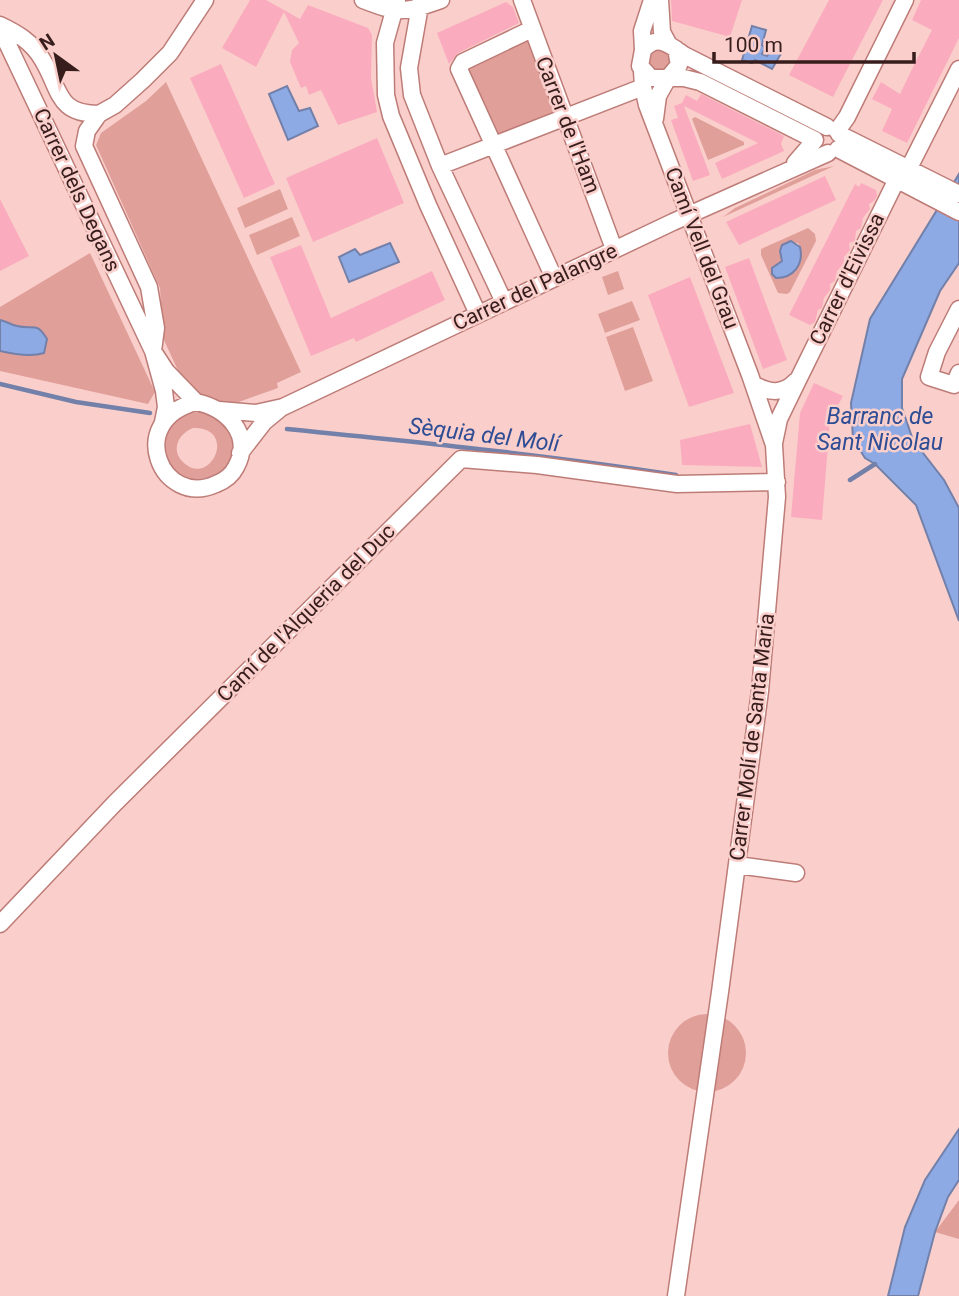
<svg xmlns="http://www.w3.org/2000/svg" width="959" height="1296" viewBox="0 0 959 1296" font-family="Roboto,sans-serif">
<style>
.green{fill:#e09f99;fill-rule:evenodd}
.water{fill:#8daae5;stroke:#7380a9;stroke-width:2}
.lines{fill:none;stroke-linecap:round;stroke-linejoin:round}
.stream{stroke:#7380a9;stroke-width:4.5}
.building{fill:#faacbe}
.minor-casing{stroke:#bd7c77;stroke-width:19}
.minor{stroke:#fff;stroke-width:16}
.labels{text-anchor:middle;dominant-baseline:central;stroke-width:5;stroke-linejoin:round;paint-order:stroke}
.street-label{font-size:21px;fill:#371d1c;stroke:#facfcb}
.water-label{font-size:23px;font-style:italic;fill:#2e4d94;stroke:#facfcb}
</style>
<rect width="100%" height="100%" fill="#facfcb"/>
<path class="green" d="M528,34l28,78 -62,26 -29,-67 1,-8z
M654,49l12,1 7,10 -9,14 -15,-5 -2,-13z
M166,82l135,290 -24,11 1,5 -42,15 -22,-3 -13,-5 -20,-18 -18,-39 -3,-50 -64,-143 5,-12 45,-32z
M695,117l49,25v3l-36,15 -16,-41z
M834,166l-111,51 12,-9 80,-38z
M280,189l8,20 -43,19 -8,-20z
M292,217l8,19 -43,19 -8,-20z
M808,228l7,6 1,7 -26,51 -3,2 -9,-1 -17,-38v-6zM786,242l12,1c9,16 -5,39 -24,34l-3,-5 11,-11 -2,-10z
M90,253l65,139 -7,12 -148,-33v-64z
M618,271l6,18 -16,6 -6,-18z
M632,301l8,19 -35,13 -7,-19z
M633,327l20,54 -28,10 -19,-54z
M200,412c54,12 34,78 -7,69 -5,-1 -11,-2 -15,-4 -4,-3 -8,-9 -11,-13 -4,-5 -3,-8 -3,-15 -1,-22 15,-36 36,-37zM193,428c46,-1 17,61 -10,34 -13,-12 -4,-29 10,-34z
M668 1053a39 39 0 1 1 78 0a39 39 0 1 1-78 0Z
M959,1200v39l-24,-7z"/>
<path class="water" d="M752,26l14,4 -4,15 3,3 -3,6 5,2 6,-8 9,4 -10,17 -17,-9 -3,3 -10,-3z
M287,86l12,25 11,-3 8,18 -30,14 -19,-46z
M959,174v89l-19,28 -38,88v29l11,32 31,40 15,28v113l-43,-116 -41,-41 -10,-6 -12,-19 -2,-36 19,-84z
M791,241l9,6c4,17 -6,31 -24,31l-4,-4v-6l10,-7 -2,-10 2,-6z
M390,243l9,19 -50,20 -10,-25 16,-8 5,6z
M0,320c6,1 11,5 17,6 17,4 19,-5 30,13l-3,14c-12,4 -31,1 -44,-2z
M959,1129v51l-11,17 -13,35 -17,64h-30l17,-69 20,-47z"/>
<g class="lines">
<path class="stream" d="M0,384l76,18 74,11
M287,429c130,13 260,26 389,46
M850,480l25,-16"/>
</g>
<path class="building" d="M250,0h16l34,19 8,-14 60,23 4,7 -1,43 6,34 -39,13 -17,-35 -12,5 -3,-9 -5,2 -11,-26 2,-12 7,-7 -15,-31 -28,55 -34,-19z
M671,0h71l-12,37 -58,-16z
M829,0h54l-50,97 -44,-22z
M921,0h38v38l-52,105 -25,-12 10,-22 -20,-10 9,-17 19,12 13,-27 19,-37 -20,-10z
M506,2l7,5 6,16 -61,30 -9,11 -12,-31z
M221,64l54,120 -31,14 -54,-120z
M701,94l83,42 -3,8 3,7 -62,28 -7,-16 43,-20 -74,-37 26,69 -17,6 -22,-61 7,-2 -4,-12 8,-3 4,-8 11,6z
M377,138l27,65 -91,39 -27,-64z
M825,176l11,24 -97,45 -13,-23z
M861,183l15,7 1,6 -3,5 -5,3 1,5 -7,9 -2,10 -5,3 -1,10 -6,2 1,7 -6,7v6l-7,8 -2,10 -5,3v6l-6,8 -2,10 -4,2 -3,12 -5,3 -21,-10 66,-131 4,3z
M0,199l29,57 -29,15z
M301,245l30,73 101,-47 13,29 -89,42 -2,-4 -43,18 -41,-99z
M749,258l38,102 -24,9 -38,-102z
M690,277l44,116 -45,14 -41,-112z
M814,383l29,13 -13,24 -8,100 -31,-3 9,-104z
M750,424l12,43 -80,-2 -2,-25z"/>
<g class="lines">
<defs>
<path id="minor" d="M363,0c36,14 41,13 78,0
M397,0l-12,43 1,52 5,21 37,89 50,109
M421,0l-12,68 3,27 28,71 64,136
M522,0l92,249
M660,0l2,32 6,11
M0,25c17,8 32,17 42,34 19,31 14,55 57,55
M0,28l153,323 13,20 30,31
M532,29l-69,33 -4,7 95,209
M643,50l-1,-19 10,-31
M642,71l1,16 4,18 103,270 24,70 3,52 -17,194 -40,301 -44,304
M655,119l3,-23 10,-18 11,-13 -3,-16
M837,131l10,-14 58,-117
M839,134l120,60
M838,149l121,63
M795,163l20,-23 -115,-58 -16,-4h-33l-11,-12 3,-16c14,-17 27,-5 41,5l143,72
M440,166l203,-79
M908,170l51,-101
M959,309l-22,43 -8,25 25,8 5,-12
M753,384c16,9 30,11 43,-3
M196,402c30,6 58,32 40,65 -4,8 -12,14 -20,17 -54,25 -92,-63 -20,-82z
M219,410l37,3 27,-6 390,-185 155,-69
M163,422l3,-15 -2,-16 -11,-40 3,-23 -7,-41 -65,-141 3,-15 12,-17 16,-9 28,-25 27,-27 35,-53
M774,443l5,-24 19,-39 99,-201
M240,453l24,-31 17,-14
M737,865l59,8
M0,924l115,-121 346,-344 76,6 140,19 100,-2"/>
</defs>
<use href="#minor" class="minor-casing"/>
<use href="#minor" class="minor"/>
</g>
<g class="labels">
<g class="street-label">
<text transform="translate(568 125) rotate(69)">Carrer de l'Ham</text>
<text transform="translate(77 190) rotate(65)">Carrer dels Degans</text>
<text transform="translate(702 248) rotate(69)">Camí Vell del Grau</text>
<text transform="translate(847 279) rotate(-64)">Carrer d'Eivissa</text>
<text transform="translate(535 287) rotate(-25)">Carrer del Palangre</text>
<text transform="translate(306 613) rotate(-45)">Camí de l'Alqueria del Duc</text>
<text transform="translate(752 737) rotate(-83)">Carrer Molí de Santa Maria</text>
</g>
<g class="water-label">
<text x="880" y="416">Barranc de<tspan x="880" dy="26">Sant Nicolau</tspan></text>
<text transform="translate(484 435) rotate(7)">Sèquia del Molí</text>
</g>
</g>
<g transform="translate(56 56) rotate(327)" stroke="#facfcb" stroke-width="5" paint-order="stroke">
<path d="M0-5L12 26L0 18L-12 26Z" fill="#371d1c"/>
<text y="-10" font-size="19" font-weight="bold" text-anchor="middle" fill="#371d1c">N</text>
</g>
<path d="M714 52v10h200v-10" fill="none" stroke="#371d1c" stroke-width="3.5"/>
<text x="724" y="52" font-size="21" fill="#371d1c" stroke="#facfcb" stroke-width="5" paint-order="stroke">100 m</text>
</svg>
